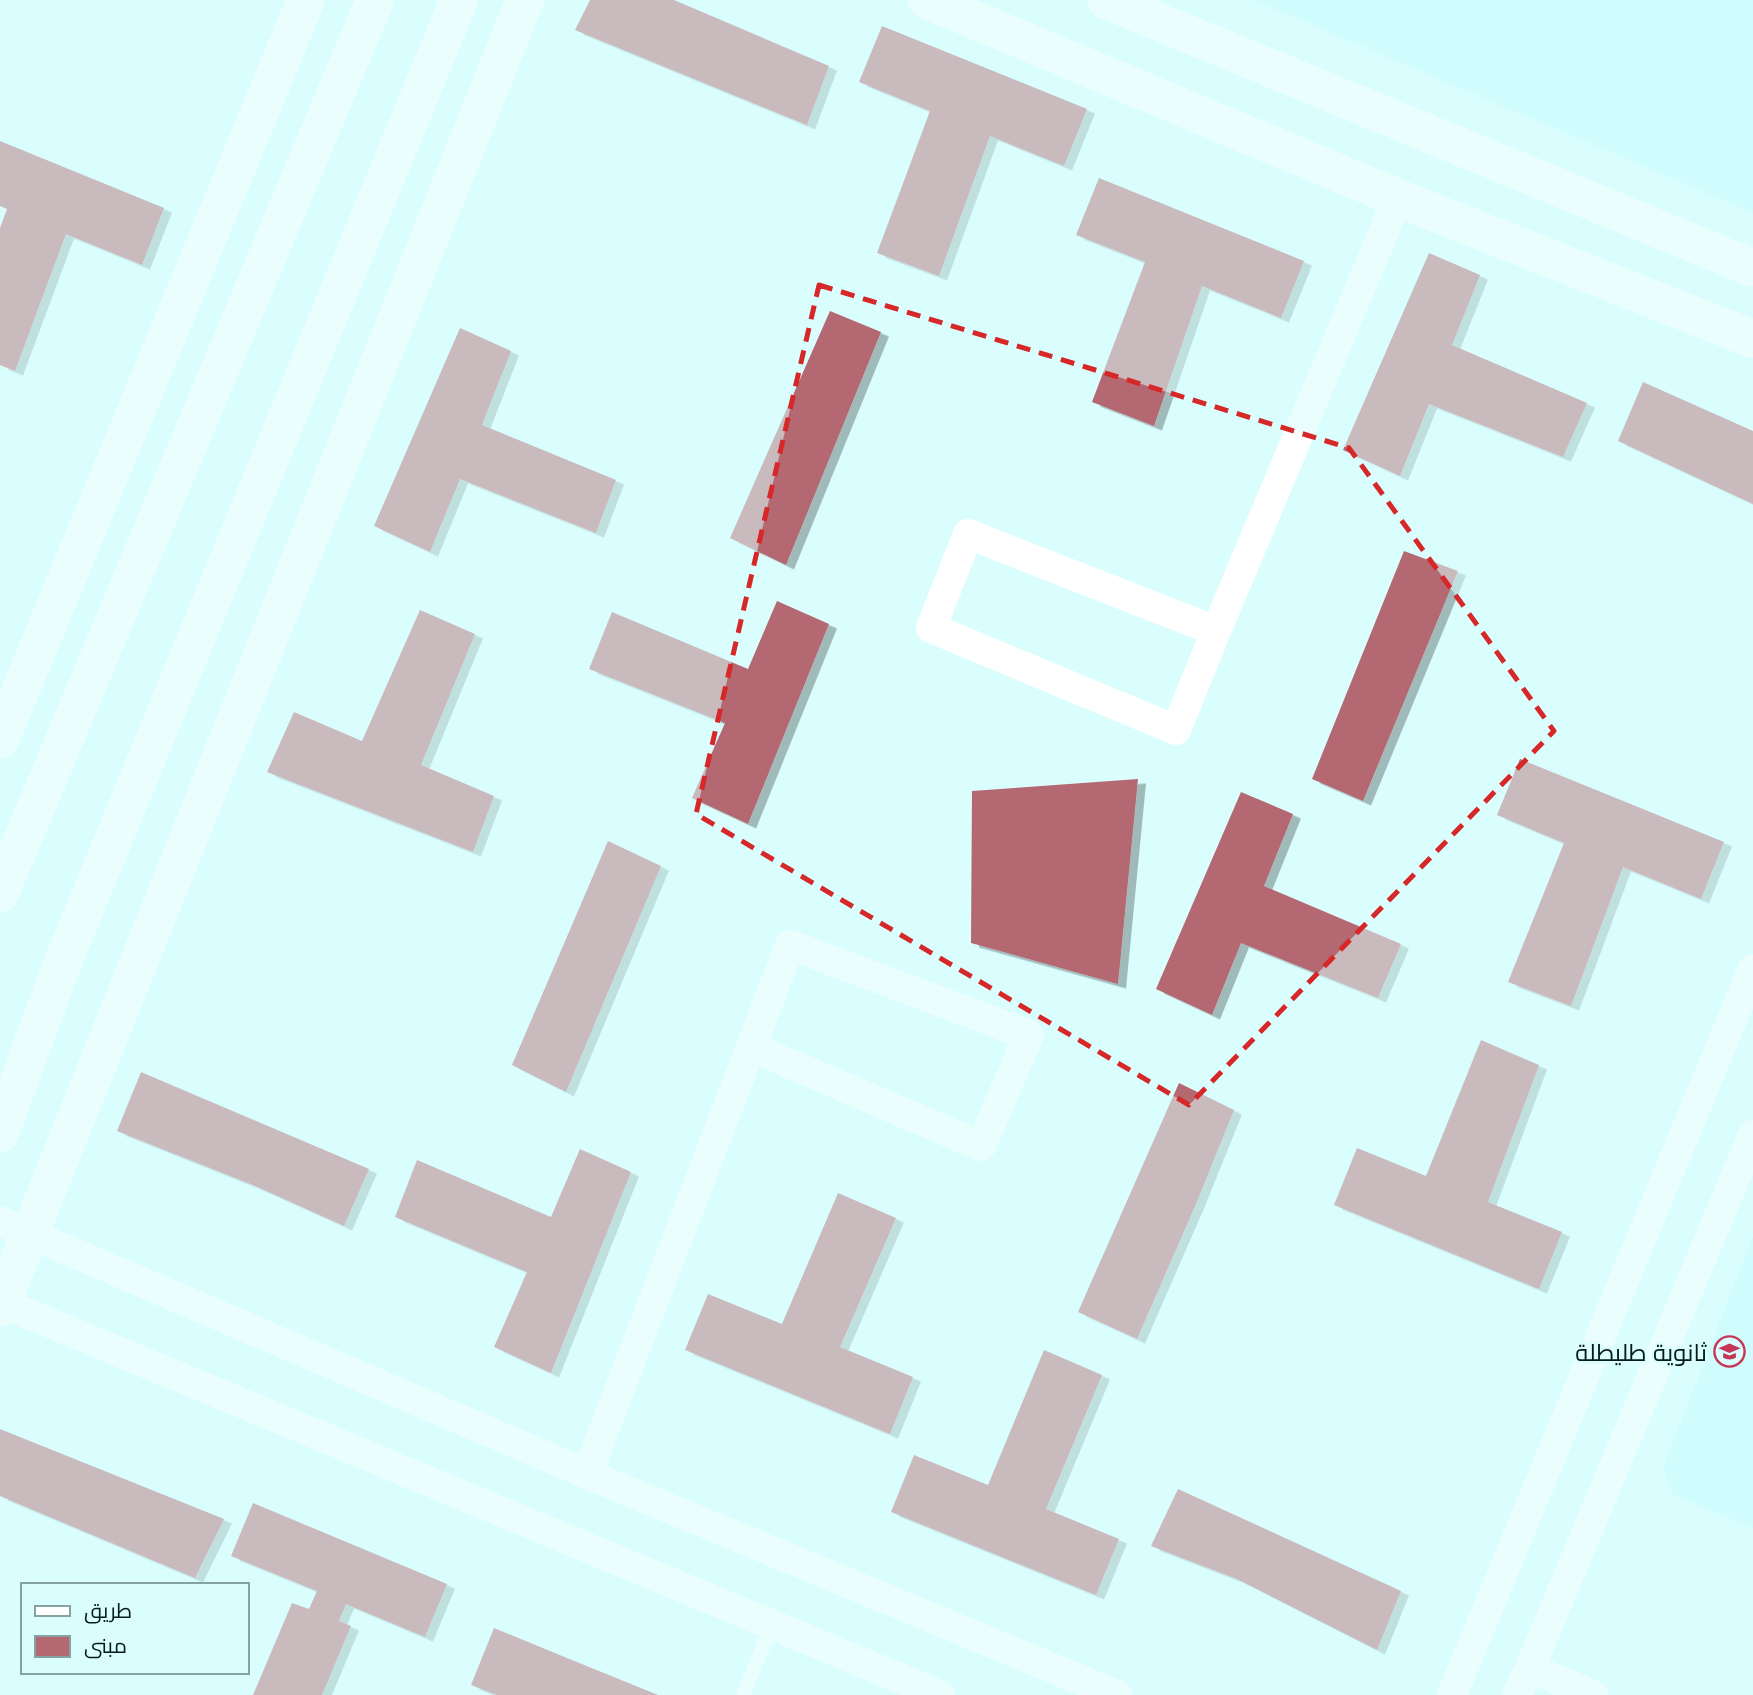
<svg xmlns="http://www.w3.org/2000/svg" width="1753" height="1695" viewBox="0 0 1753 1695" font-family="Montserrat,Cairo,sans-serif">
<style>
.built{fill:#c4fbfc}
.building{fill:#b46871;filter:url(#shadow)}
.lines{fill:none;stroke-linecap:round;stroke-linejoin:round}
.service{stroke:#fff;stroke-width:14}
.minor{stroke:#fff;stroke-width:30}
.secondary{stroke:#fff;stroke-width:38}
.marked{fill:none;stroke:#d62828;stroke-width:5;stroke-dasharray:14 9;stroke-linejoin:round}
.labels{text-anchor:middle;dominant-baseline:central;stroke-width:5;stroke-linejoin:round;paint-order:stroke}
.poi-label{font-size:24px;fill:#091a1a;stroke:#dafefe;text-anchor:end}
</style>
<defs>
<filter id="shadow"><feDropShadow dx="8" dy="4.5" stdDeviation="0" flood-color="#0004"/></filter>
</defs>
<rect width="100%" height="100%" fill="#dafefe"/>
<path class="built" d="M1255,0h498v213z
M1753,1237v291l-81,-34 -9,-27z"/>
<path class="building" d="M590,0h84l155,66 -22,59 -232,-95z
M882,26l205,83 -23,57 -74,-30 -51,140 -62,-23 53,-142 -71,-29z
M0,141l164,67 -22,57 -76,-31 -51,137 -15,-6v-137l7,-19 -7,-3z
M1099,178l205,83 -23,57 -79,-32 -48,140 -62,-24 53,-140 -69,-27z
M1429,253l51,22 -28,70 135,58 -24,54 -134,-53 -29,72 -57,-26z
M830,311l51,21 -95,233 -56,-27z
M460,328l51,23 -29,74 134,55 -20,53 -136,-54 -30,73 -56,-26z
M1643,382l110,49v73l-135,-63z
M1404,551l54,20 -95,230 -51,-22z
M777,601l52,23 -81,200 -56,-26 33,-75 -136,-54 23,-57 136,57z
M420,610l55,24 -54,131 73,31 -21,56 -206,-80 27,-60 68,29z
M1520,759l204,83 -23,57 -78,-32 -52,139 -63,-24 56,-139 -67,-28z
M1138,779l-20,205 -147,-41 1,-152z
M1241,792l52,22 -29,72 137,58 -23,54 -137,-55 -29,72 -56,-26z
M608,841l53,25 -95,226 -54,-27z
M1481,1040l58,25 -51,137 74,30 -23,57 -205,-84 23,-57 69,28z
M141,1072l228,97 -25,57 -91,-41 -136,-54z
M1179,1083l55,27 -38,94 -59,135 -59,-27z
M580,1149l51,23 -80,201 -57,-26 33,-75 -132,-55 22,-57 134,57z
M838,1193l58,25 -56,129 73,30 -23,57 -205,-84 23,-56 74,30z
M1044,1350l58,25 -56,134 73,30 -23,56 -205,-83 23,-57 74,30z
M0,1429l224,90 -29,59 -195,-82z
M1178,1489l223,102 -24,59 -140,-71 -86,-33z
M253,1503l194,81 -22,53 -79,-33 -7,17 12,5 -29,69h-69l39,-92 17,6 8,-18 -86,-35z
M494,1628l73,30 91,37h-161l-26,-10z"/>
<g class="lines">
<path class="service" d="M743,1695l29,-70"/>
<path class="minor" d="M1216,631l-40,99 -245,-102 37,-94 248,97 182,-433
M0,1221l587,253 530,221
M0,1302l940,393
M587,1474l164,-427 230,99 48,-111 -239,-90 -39,102
M1530,1668l63,27
M1452,1695l301,-726
M1517,1695l13,-27 223,-533"/>
<path class="secondary" d="M927,0l471,198 355,141
M1106,0l647,268
M0,740l306,-740
M0,893l375,-893
M0,1133l63,-171 396,-962
M0,1308l525,-1308"/>
</g>
<path d="M0 0H1753V1695H0ZM819,285l530,163 205,283 -365,374 -493,-291z" fill="#dafefe" fill-opacity=".55" fill-rule="evenodd"/>
<path class="marked" d="M819,285l530,163 205,283 -365,374 -493,-291z"/>
<defs>
<symbol id="school-ring" viewBox="-11 -11 22 22"><circle r="9.5" fill="#dafefe" stroke="#c63656" stroke-width="1.5"/><path d="M0-5L7-2L0 1L-7-2ZM-4 1L0 2.5L4 1V4Q0 6-4 4Z" fill="#c63656"/></symbol>
</defs>
<g fill-rule="evenodd">
<use href="#school-ring" x="1712" y="1334" width="35" height="35"/>
</g>
<g class="labels">
<g class="poi-label">
<text x="1707" y="1352">ثانوية طليطلة</text>
</g>
</g>
<rect x="21" y="1583" width="228" height="91" fill="#dafefe" stroke="#86a3a3" stroke-width="2"/>
<rect x="35" y="1606" width="35" height="10" fill="#ffffff" stroke="#86a3a3" stroke-width="2"/>
<text x="84" y="1618" font-size="21" fill="#091a1a">طريق</text>
<rect x="35" y="1636" width="35" height="21" fill="#b46871" stroke="#86a3a3" stroke-width="2"/>
<text x="84" y="1653" font-size="21" fill="#091a1a">مبنى</text>
</svg>
